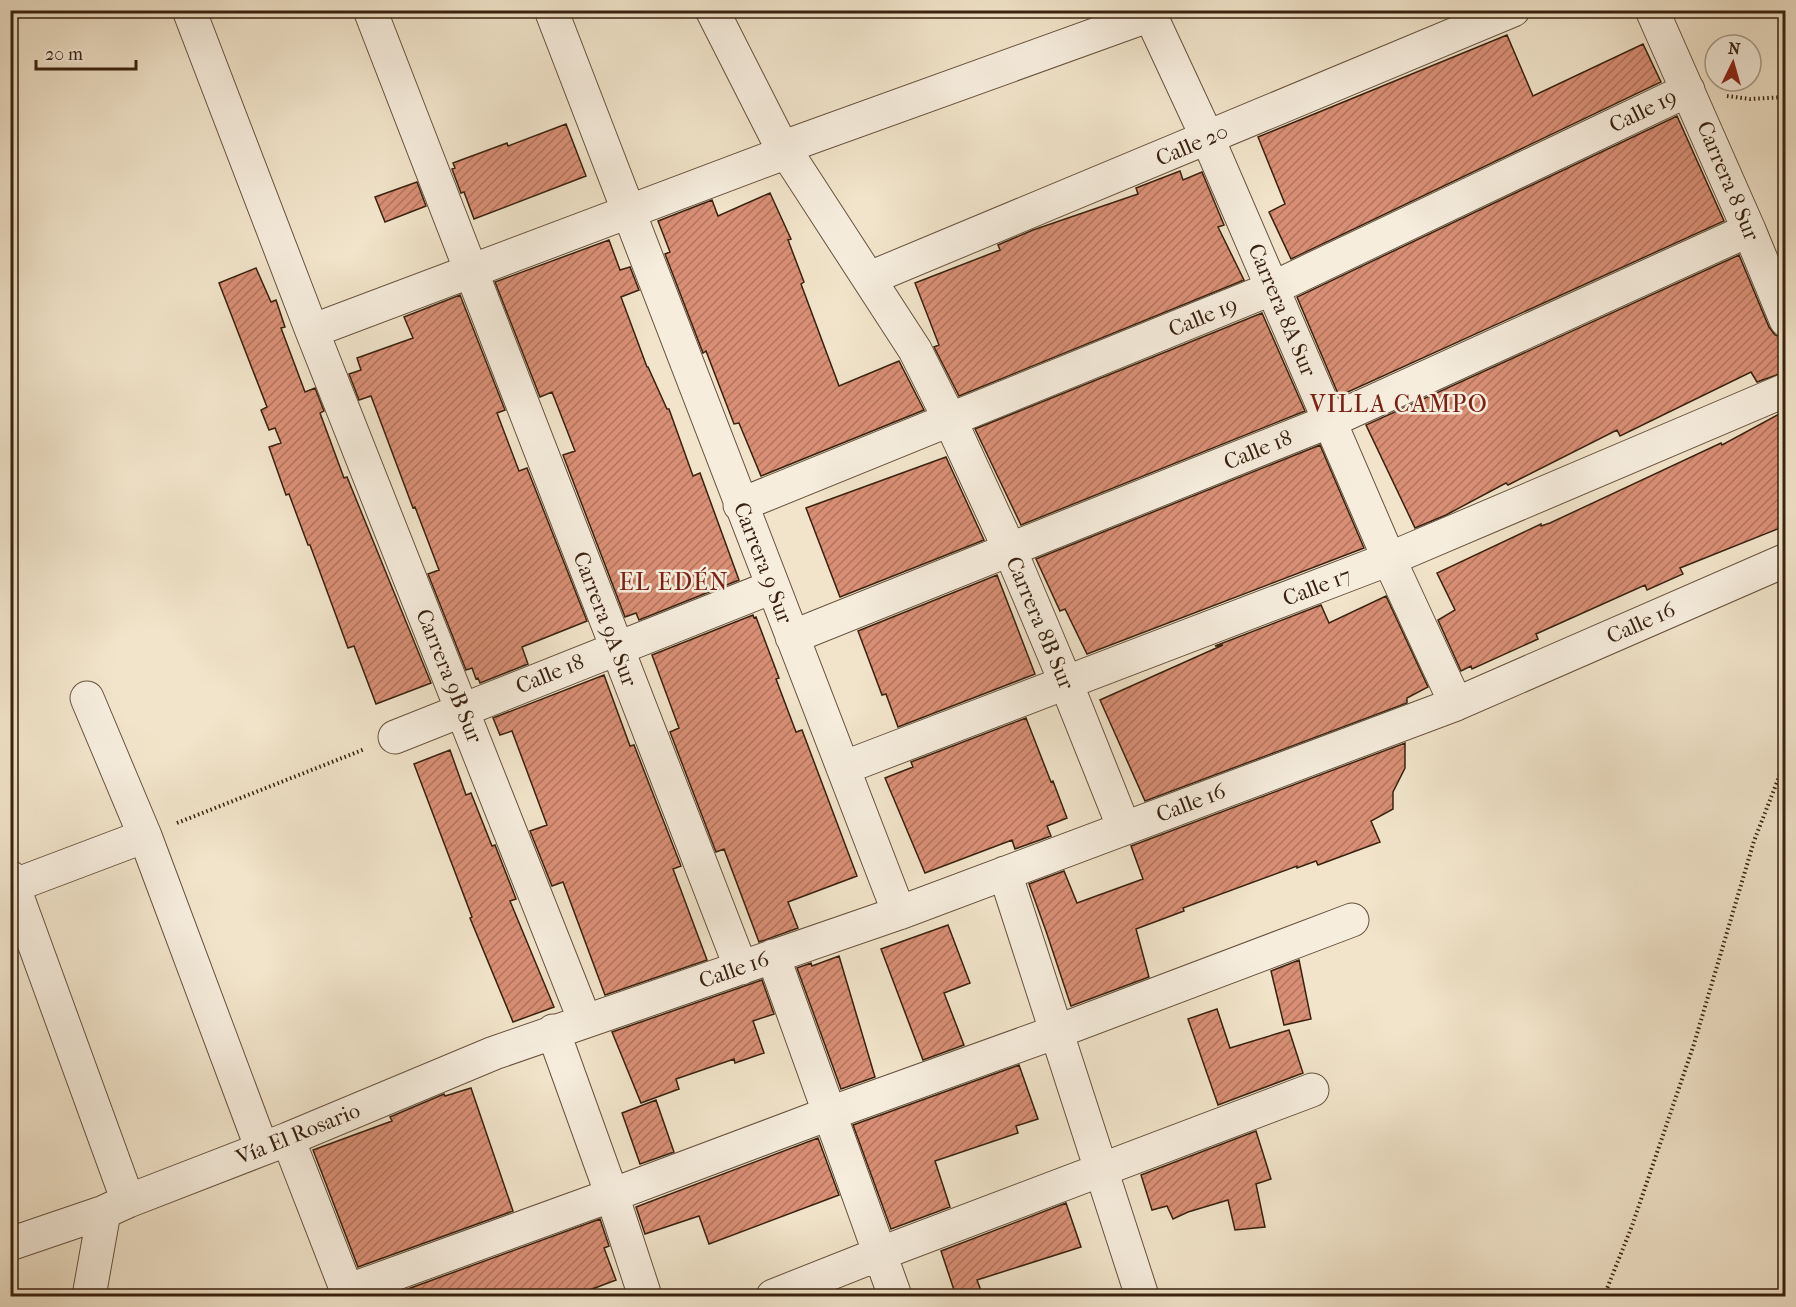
<svg xmlns="http://www.w3.org/2000/svg" width="1796" height="1307" viewBox="0 0 1796 1307" font-family="'IM FELL French Canon',serif">
<style>
.building{fill:url(#building-hatch);stroke:#39220f;stroke-width:1.5}
.lines{fill:none;stroke-linecap:round;stroke-linejoin:round}
.minor-casing{stroke:#67523e;stroke-width:35}
.path{stroke:#39220f;stroke-width:4;stroke-dasharray:1.5 3;stroke-linecap:butt}
.minor{stroke:#f6eddd;stroke-width:33}
.labels{text-anchor:middle;dominant-baseline:central;stroke-width:5;stroke-linejoin:round;paint-order:stroke}
.street-label{font-size:22px;fill:#39220f;stroke:#f6eddd}
.neighbourhood-label{font-size:24px;letter-spacing:1.5px;fill:#7a1f14;stroke:#f6eddd}
</style>
<defs>
<pattern id="building-hatch" width="6" height="6" patternUnits="userSpaceOnUse" patternTransform="scale(1.5)"><rect width="6" height="6" fill="#d98f75"/><path d="M-1 1l2-2M0 6l6-6M5 7l2-2" fill="none" stroke="#b1745e"/></pattern>
</defs>
<rect width="100%" height="100%" fill="#f1e4ca"/>
<filter id="stains"><feTurbulence type="fractalNoise" baseFrequency=".00333" numOctaves="4"/><feColorMatrix values="0 0 0 0 .2 0 0 0 0 .09 0 0 0 0 .02 0 0 0 .5 -.17"/></filter>
<radialGradient id="worn" r=".72"><stop offset=".6" stop-color="#630" stop-opacity="0"/><stop offset="1" stop-color="#630" stop-opacity=".3"/></radialGradient>
<path class="building" d="M1507,35l26,61 110,-52 18,38 -370,177 -22,-47 16,-8 -27,-67z
M1677,116l47,105 -385,175 -42,-99z
M566,124l20,52 -112,43 -10,-27 -3,1 -9,-24 3,-1 -2,-5 54,-20 1,3z
M1180,171l3,9 19,-8 22,53 -6,2 26,53 -285,116 -25,-49 5,-2 -24,-62 85,-33 -2,-5 35,-15 105,-36 -2,-6z
M417,182l9,24 -41,16 -10,-25z
M770,193l21,46 -3,1 16,42 -3,2 38,102 60,-25 25,49 -163,66 -22,-53 -5,1 -28,-73 -3,2 -38,-99 5,-2 -12,-31 54,-21 6,16z
M609,240l11,30 10,-3 9,23 -18,7 26,70h1l19,42h2l24,67 7,-3 39,107 -100,40 -3,-7 -11,4 -62,-162 12,-4 -23,-59 -12,5 -45,-115z
M1739,255l30,72 6,8 10,4v33l-28,10 -6,-10 -131,64 -3,-6 -109,55 -2,-2 -60,32 -31,13 -49,-103z
M256,268l15,34 5,-2 9,27 -4,1 24,64 10,-4 9,23 -4,2 24,65 3,-1 84,206 -55,21 -22,-58 -6,2 -38,-103h-2l-19,-51 -3,1 -17,-48 12,-4 -6,-15 -6,2 -8,-20 6,-3 -48,-124z
M460,295l45,115 -8,3 22,58 8,-3 60,153 -65,26 6,17 -48,19 -2,-5 -2,1 -4,-11 -6,2 -38,-96 11,-4 -24,-63 -2,1 -42,-112 -12,4 -10,-26 12,-4 -4,-12 56,-20 -9,-21z
M1262,313l43,98 -284,114 -46,-96z
M1785,411v115l-105,42 3,6 -36,16 -2,-5 -109,49 2,5 -66,30 -1,-3 -10,5 -23,-51 17,-10 -18,-37 104,-49v2l9,-3 171,-80 1,2z
M1320,445l44,103 -277,106 -22,-45 -5,2 -24,-52z
M946,457l38,83 -144,57 -34,-89z
M997,575l38,99 -137,53 -12,-33 -4,1 -24,-64z
M1386,596l42,91 -21,11v5l-262,98 -45,-101 123,-55 -8,1 106,-41 8,18z
M753,615l1,3 2,-1 23,61 -3,1 20,53 6,-2 55,146 -69,26 10,26 -39,14 -35,-93 -8,3 -46,-120 9,-4 -27,-73z
M604,675l26,71 4,-1 47,121 -8,3 34,91 -102,35 -42,-113 -11,4 -22,-55 17,-6 -35,-94 -12,4 -7,-17z
M1026,718l25,64 2,-1 14,37 -20,8 4,10 -36,13 -3,-9 -87,33 -40,-95 28,-11 -2,-5z
M1405,743v25l-12,24v17l-22,12 9,21 -62,23 -2,-4 -19,7v-2l-114,42 1,3 -48,18 13,48 -78,29 -25,-75 -17,-47 35,-13 13,32 66,-24 -12,-33z
M450,750l16,45 5,-2 21,53 3,-1 21,54 -6,2 44,106 -41,15 -43,-104 2,-1 -58,-153z
M948,925l22,58 -26,10 20,52 -41,15 -42,-111z
M839,956l36,121 -34,12 -44,-121 14,-5 1,3z
M1299,960l12,59 -27,6 -13,-54z
M762,980l12,34 -21,7 11,32 -29,10 -1,-4 -58,20 3,10 -38,14 -29,-71z
M1217,1009l13,39 59,-18 14,43 -85,32 -30,-86z
M1019,1065l19,54 -22,7 2,7 -83,28 15,46 -59,22 -38,-104z
M471,1088l42,123 -155,56 -45,-117 79,-29 -2,-4 54,-23 1,2z
M656,1100l18,52 -34,12 -18,-51z
M1256,1131l15,48 -15,5 9,43 -30,3 -7,-30 -40,12 -15,7 -6,-13 -15,4 -11,-35z
M818,1138l21,57 -130,49 -10,-28 -54,18 -9,-27z
M1066,1203l15,44 -104,33 6,16h-27l-15,-45z
M600,1219l9,27 -5,2 12,32 -29,11 -16,5h-176l-1,-2z"/>
<g class="lines">
<defs>
<path id="minor" d="M189,10l123,321 273,690
M370,10l371,958
M551,10l348,903
M712,10l64,126 139,214 35,70 60,130 56,133 58,145
M1148,10l60,129 181,420 67,145
M1652,10l97,220 37,90
M784,147l366,-132
M870,278l643,-268
M312,331l475,-179
M740,505l533,-217 415,-198
M792,637l538,-216 419,-191
M87,698l58,138 117,313
M395,737l377,-150
M843,768l546,-209 397,-169
M1005,873l137,423
M10,877l118,324
M10,887l135,-51
M773,956l122,340
M553,1031l59,164 33,101
M288,1139l61,157
M10,1244l94,-32 24,-11 160,-62 206,-86 405,-140 557,-209 330,-144
M347,1291l265,-96 216,-81 228,-82 296,-112
M89,1296l15,-84
M773,1296l106,-42 433,-164"/>
</defs>
<use href="#minor" class="minor-casing"/>
<path class="path" d="M1727,96l23,3 36,-2
M177,823l188,-74
M1604,1296l28,-70 62,-182 60,-203 32,-82"/>
<use href="#minor" class="minor"/>
</g>
<g class="labels">
<g class="street-label">
<text transform="translate(1643 111) rotate(-26)">Calle 19</text>
<text transform="translate(1192 145) rotate(-23)">Calle 20</text>
<text transform="translate(1728 181) rotate(67)">Carrera 8 Sur</text>
<text transform="translate(1282 310) rotate(67)">Carrera 8A Sur</text>
<text transform="translate(1203 317) rotate(-22)">Calle 19</text>
<text transform="translate(1258 450) rotate(-22)">Calle 18</text>
<text transform="translate(763 563) rotate(69)">Carrera 9 Sur</text>
<text transform="translate(1317 587) rotate(-21)">Calle 17</text>
<text transform="translate(605 619) rotate(69)">Carrera 9A Sur</text>
<text transform="translate(1040 623) rotate(67)">Carrera 8B Sur</text>
<text transform="translate(1641 623) rotate(-24)">Calle 16</text>
<text transform="translate(550 674) rotate(-22)">Calle 18</text>
<text transform="translate(449 676) rotate(68)">Carrera 9B Sur</text>
<text transform="translate(1191 803) rotate(-21)">Calle 16</text>
<text transform="translate(734 970) rotate(-19)">Calle 16</text>
<text transform="translate(298 1134) rotate(-22)">Vía El Rosario</text>
</g>
<g class="neighbourhood-label">
<text x="1399" y="404">VILLA CAMPO</text>
<text x="674" y="582">EL EDÉN</text>
</g>
</g>
<rect width="1796" height="1307" fill="none" stroke="#f1e4ca" stroke-width="36"/>
<rect x="12" y="12" width="1772" height="1283" fill="none" stroke="#39220f" stroke-width="3"/>
<rect x="18" y="18" width="1760" height="1271" fill="none" stroke="#39220f" stroke-width="1.5"/>
<g transform="translate(1733 63) rotate(5)"><circle r="28" fill="#f6eddd" stroke="#aa9c8b" stroke-width="1.5"/>
<path d="M0-4.5L10 22L0 15L-10 22Z" fill="#8f2418"/>
<text y="-9" font-size="16" font-weight="bold" text-anchor="middle" fill="#39220f">N</text>
</g>
<path d="M36 60v9h100v-9" fill="none" stroke="#39220f" stroke-width="3"/>
<text x="45" y="60" font-size="18" fill="#39220f" stroke="#f6eddd" stroke-width="4.5" paint-order="stroke">20 m</text>
<rect width="100%" height="100%" filter="url(#stains)"/>
<rect width="100%" height="100%" fill="url(#worn)"/>
</svg>
